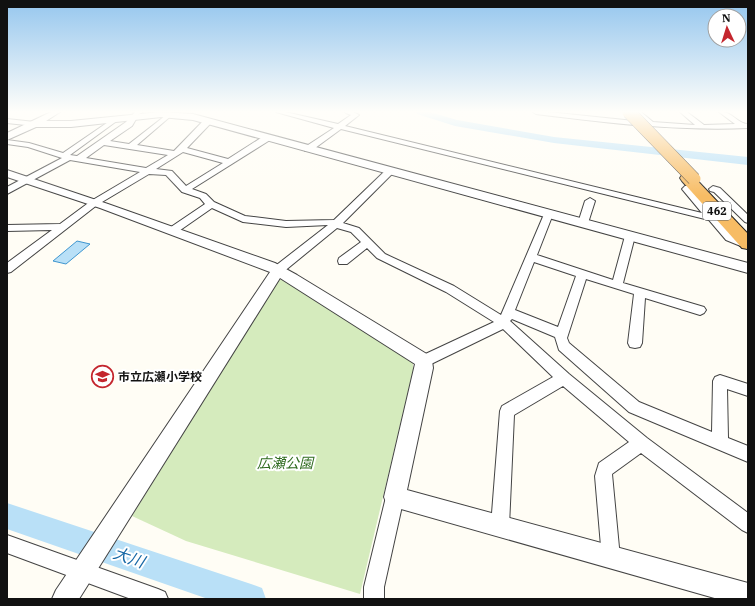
<svg xmlns="http://www.w3.org/2000/svg" width="755" height="606" viewBox="0 0 755 606" font-family="'IBM Plex Serif','Noto Sans JP',serif">
<style>
.green{fill:#d5ebbd}
.water{fill:#b9e0f7;stroke:#3f96cf}
.lines{fill:none;stroke-linecap:round;stroke-linejoin:round}
.river{fill:#b9e0f7;fill-rule:evenodd}
.minor-casing{stroke:#444;stroke-width:2}
.tertiary-casing{stroke:#444;stroke-width:2}
.trunk-casing{stroke:#222;stroke-width:2}
.minor{fill:#fff;fill-rule:evenodd}
.tertiary{fill:#fff;fill-rule:evenodd}
.trunk{fill:#f7bc64;fill-rule:evenodd}
.trunk-bridge-casing{stroke:#222;stroke-width:14;stroke-linecap:butt}
.trunk-bridge{stroke:#f7bc64;stroke-width:13}
.labels{text-anchor:middle;dominant-baseline:central;stroke-width:4;stroke-linejoin:round;paint-order:stroke}
.shield{fill:#fff;stroke:#585858;stroke-width:1}
.shield-label{font-size:11px;font-weight:bold;fill:#111}
.poi-label{font-size:12px;font-weight:bold;fill:#111;stroke:#fff;text-anchor:start}
.near-park-label{font-size:14px;font-style:italic;fill:#2f6b1f;stroke:#fff}
.near-water-label{font-size:16px;font-style:italic;fill:#1768a6;stroke:#fff}
</style>
<rect width="100%" height="100%" fill="#fffdf5"/>
<path class="green" d="M278,280h6l129,82v8l-53,224 -174,-53 -54,-25z"/>
<path class="water" d="M77,241l13,3 -24,20 -13,-3z"/>
<g class="lines">
<path class="river" d="M416,112h14l27,8 97,17 194,20v8l-194,-22 -99,-17 -38,-12z
M7,503l244,81 11,4 4,11h-58l-201,-70z"/>
<defs>
<path id="minor" d="M135,112h8l-4,2 -7,12 -22,15 19,3 41,-32 3,2 -1,1 -35,30 37,6 31,-32h3l4,2 -1,2 -24,25 41,11 36,-23h6v4l-78,49 14,5 8,8 31,14 41,5 48,-1 53,-51h6l1,2 -1,2 -50,50 16,5 26,26 69,32 47,29 44,-103h6l2,2 -16,41 76,25 12,-44 5,-3 4,1 1,2 -12,47 81,24 2,3 -2,3 -4,2 -55,-17 -3,45 -2,4 -5,1 -5,-1 -2,-4 6,-49 -48,-15 -19,59 2,5 70,59 73,30 1,-51 2,-4 5,-2 28,9v12l-21,-7 1,49 20,8v16l-119,-50 -70,-62 -4,-13 -43,-18 -2,2 59,53 78,64 101,75v20l-6,-3 -101,-77 -29,21 8,84 -2,7 -7,2 -7,-2 -2,-7 -7,-82 4,-13 30,-21 -66,-56 -49,29 -5,111 -3,6 -6,3 -6,-3 -3,-6 9,-115 2,-5 51,-29 -50,-48 -74,36 -5,2 -5,-2 -2,-4 2,-4 75,-35 -48,-30 -69,-34 -10,-10 -20,16h-8l-1,-3 1,-3 22,-16 -10,-10 -14,-4 -55,45h-8l-2,-3 2,-3 54,-42 -42,2 -43,-5 -31,-14 -36,25h-8l-1,-2 1,-2 37,-25 -5,-6 -18,-6 -16,-17 -17,-1 -52,31 -86,67 -4,1v-10l45,-33 -45,1v-6l53,-1 31,-23 49,-29 -70,-12 -63,34v-7l55,-29 -34,-11 -21,-3v-4l22,3 34,10 51,-35h4v2l-48,35 7,1 49,-34zM104,145l64,10 -22,13 -60,-10zM183,152l40,11 -37,23 -14,-15 -16,-2zM534,262l42,14 -18,51 -43,-17z
M276,112h9l53,12 13,-9 -5,-2 -1,-1h8l6,3 -14,11 357,87 -20,-24 3,-3h6v4l43,46 14,6v7l-22,-9 -17,-20 -368,-91 -30,22h-6v-4l29,-19z
M533,112h15l96,10 -9,-10h6l12,10 42,3 -15,-13h7l17,13 31,-1 -16,-12c12,-2 18,12 29,12v4c-71,3 -141,-5 -212,-14z
M7,119l28,3 4,2 -4,2 -28,-3z
M713,186l7,2 28,27v8l-3,-1 -31,-30 -4,-1 -1,-2z
M590,198l5,3 -7,22 -2,2h-6l-2,-2 7,-22z
M395,488l6,3 3,6 -20,90v12h-20v-12l22,-90 3,-6z
M7,535l151,54 7,3 3,7h-37l-124,-46z"/>
<path id="tertiary" d="M51,112h9l-14,9h25l89,-9 33,2 555,149v10l-555,-153 -32,-3 -90,10h-35l-29,13v-7z
M7,170l101,34 167,59 22,12 133,81 2,5 1,7 -26,122 341,93v16h-30l-331,-94 -3,-8 31,-133 -135,-86 -201,321h-27l4,-9 214,-318 -170,-64 -93,-31z"/>
<path id="trunk" d="M687,174l5,1 56,59v15l-6,-1 -60,-67 -2,-3 2,-3z"/>
</defs>
<use href="#minor" class="minor-casing"/>
<use href="#tertiary" class="tertiary-casing"/>
<use href="#trunk" class="trunk-casing"/>
<use href="#minor" class="minor"/>
<use href="#tertiary" class="tertiary"/>
<use href="#trunk" class="trunk"/>
<defs>
<path id="trunk-bridge" d="M629,112l65,67"/>
</defs>
<use href="#trunk-bridge" class="trunk-bridge-casing"/>
<use href="#trunk-bridge" class="trunk-bridge"/>
</g>
<linearGradient id="sky" x2="0" y2="1"><stop stop-color="#95c6ee"/><stop offset="0.57" stop-color="#fffefa"/><stop offset="1" stop-color="#fffefa" stop-opacity="0"/></linearGradient>
<rect width="755" height="196" fill="url(#sky)"/>
<defs>
<symbol id="school-ring" viewBox="-11 -11 22 22"><circle r="9.5" fill="#fff" stroke="#c4262e" stroke-width="1.5"/><path d="M0-5L7-2L0 1L-7-2ZM-4 1L0 2.5L4 1V4Q0 6-4 4Z" fill="#c4262e"/></symbol>
</defs>
<g fill-rule="evenodd">
<use href="#school-ring" x="90" y="364" width="25" height="25"/>
</g>
<g class="labels">
<rect class="shield" x="703" y="202" width="28" height="18" rx="3"/>
<g class="shield-label">
<text x="717" y="211">462</text>
</g>
<g class="poi-label">
<text x="118" y="376">市立広瀬小学校</text>
</g>
<g class="near-park-label">
<text x="285" y="463">広瀬公園</text>
</g>
<g class="near-water-label">
<text transform="translate(129 557) rotate(19)">大川</text>
</g>
</g>
<rect width="755" height="606" fill="none" stroke="#111111" stroke-width="16"/>
<g transform="translate(727 28) rotate(356)"><circle r="19" fill="#ffffff" stroke="#a0a0a0"/>
<path d="M0-3L7 15L0 10L-7 15Z" fill="#c4262e"/>
<text y="-6" font-size="11" font-weight="bold" text-anchor="middle" fill="#111111">N</text>
</g>
</svg>
